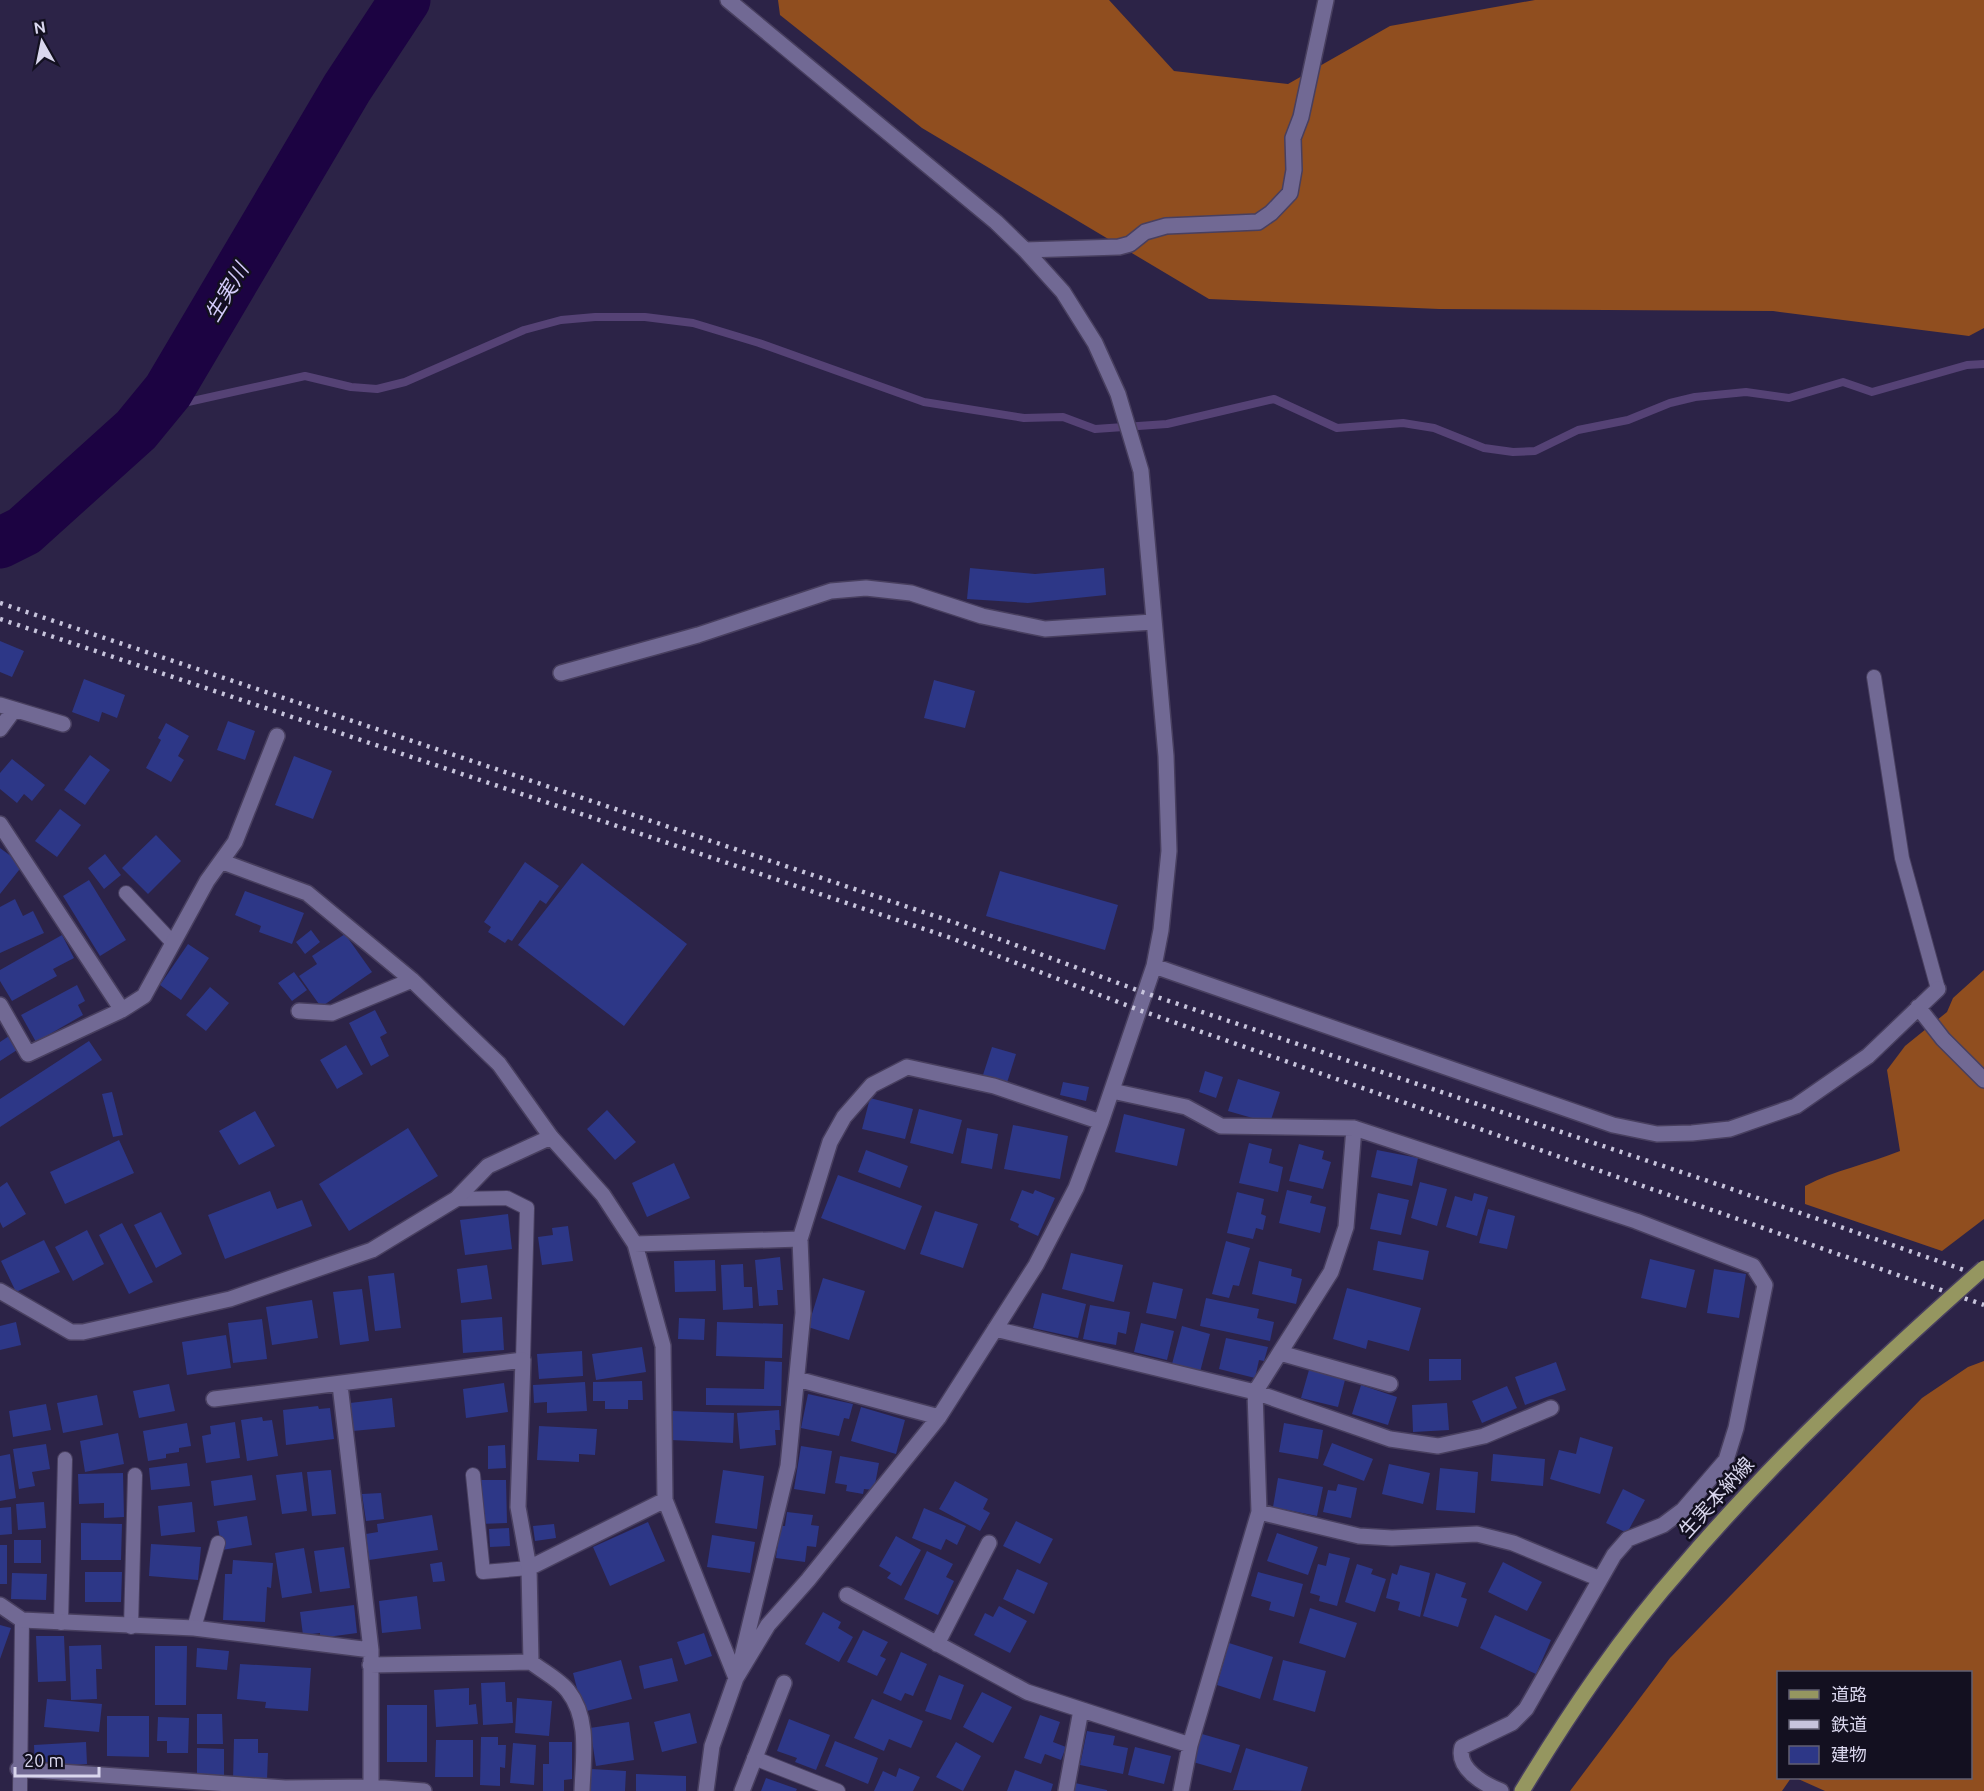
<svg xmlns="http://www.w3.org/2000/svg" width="1984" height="1791" viewBox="0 0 1984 1791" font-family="Ubuntu,'Noto Sans JP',sans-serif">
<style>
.forest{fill:#904e1f}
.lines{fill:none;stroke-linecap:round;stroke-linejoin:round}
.stream{stroke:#554275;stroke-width:8}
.river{stroke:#1c0342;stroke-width:51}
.building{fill:#2d3787}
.lane-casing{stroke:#483f5f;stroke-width:16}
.street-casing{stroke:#483f5f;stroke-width:18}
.primary-casing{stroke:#483f5f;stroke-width:18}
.lane{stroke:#716994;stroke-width:14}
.street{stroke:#716994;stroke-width:15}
.primary{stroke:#959660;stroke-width:15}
.rail{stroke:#c7c4dc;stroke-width:4.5;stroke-dasharray:3 6;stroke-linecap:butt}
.primary-bridge-casing{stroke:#483f5f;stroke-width:18;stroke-linecap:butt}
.primary-bridge{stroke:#959660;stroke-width:15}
.labels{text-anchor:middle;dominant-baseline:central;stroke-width:5;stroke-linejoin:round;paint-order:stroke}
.street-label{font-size:20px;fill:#d9d6ed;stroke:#131020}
.water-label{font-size:21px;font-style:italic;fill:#d4ccfb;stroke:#131020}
</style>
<rect width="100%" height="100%" fill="#2c2347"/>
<path class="forest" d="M778,0h331l65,71 114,13 102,-58 145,-26h449v328l-15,8 -196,-25 -334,-2 -230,-10 -287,-171 -142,-113z
M1984,970v249l-42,32 -137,-47v-18c30,-16 63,-22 95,-35l-13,-81 18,-24 42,-34 6,-14z
M1984,1361v430h-159l-29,-13h174v-106h-192v106h13l-9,13h-212l100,-133 252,-260 46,-31z"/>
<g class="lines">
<path class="stream" d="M152,410l153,-34 46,11 26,2 28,-7 119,-52 37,-10 34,-3h50l48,6 66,20 165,59 100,16 39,-1 32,12 72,-5 107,-25 63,29 66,-5 31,5 50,20 29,4 22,-1 43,-21 50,-10 42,-17 25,-6 51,-5 43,6 54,-16 29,10 95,-27 17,-1"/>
<path class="river" d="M0,543l24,-12 112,-101 32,-39 179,-303 58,-88"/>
</g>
<path class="building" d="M970,568l65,6 69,-6 2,27 -78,8 -61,-4z
M0,641l24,10 -12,26 -12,-5z
M84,679l41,16 -8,23 -15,-6 -3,10 -27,-10z
M934,680l41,11 -10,37 -41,-10z
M228,721l27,10 -10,29 -28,-10z
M166,723l23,13 -11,20 6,4 -13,22 -25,-14 15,-28 -3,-2z
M90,755l20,15 -25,35 -21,-15z
M294,756l38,15 -19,48 -38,-14z
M12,759l33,26 -13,16 -8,-7 -7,9 -17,-14v-16z
M60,809l21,16 -24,32 -22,-16z
M156,835l25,26 -33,33 -26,-26z
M0,848l23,17 -23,29z
M105,854l16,21 -17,14 -16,-21z
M525,862l34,24 -13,18 -6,-4 -28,41 -4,-2 -3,4 -17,-11 3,-5 -7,-5z
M582,863l105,81 -63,82 -106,-81z
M1000,871l118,34 -13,45 -119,-34z
M89,880l37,60 -26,16 -37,-60z
M245,891l59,22 -12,31 -33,-12 2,-6 -26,-11z
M15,899l8,17 10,-5 11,22 -44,20v-46z
M311,930l9,12 -15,12 -9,-12z
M345,934l27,38 -51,35 -22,-31 18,-12 -5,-8z
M62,935l12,23 -21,11 4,7 -45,25 -12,-20v-11z
M188,944l21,14 -28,42 -21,-15z
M294,972l13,18 -15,11 -14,-18z
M77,985l8,16 -7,4 5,10 -47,27 -15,-27z
M210,987l19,16 -23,28 -20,-16z
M375,1010l12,23 -7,4 9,19 -18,10 -22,-43z
M9,1036l8,14 -17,11v-19z
M89,1041l13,19 -102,67v-28z
M346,1045l17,29 -26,15 -17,-29z
M992,1047l24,7 -10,32 -24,-8z
M1205,1071l18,6 -7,21 -17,-6z
M1238,1079l42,13 -10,31 -42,-12z
M1063,1082l26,5 -3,14 -26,-6z
M112,1092l11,43 -10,2 -11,-43z
M870,1098l43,11 -8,30 -43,-10z
M919,1109l43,11 -9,34 -43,-11z
M607,1110l29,32 -21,18 -28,-31z
M255,1111l20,35 -36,19 -20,-34z
M1124,1114l61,15 -8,37 -62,-14z
M1013,1125l55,11 -8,43 -56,-10z
M408,1128l30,48 -89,55 -30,-47z
M967,1128l31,6 -6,35 -31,-6z
M119,1140l15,33 -69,31 -15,-32z
M1249,1143l23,6 -3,14 14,4 -5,25 -39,-9z
M1299,1144l25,7 -2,8 9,3 -8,27 -34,-8z
M866,1150l42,16 -8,22 -42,-16z
M1377,1150l41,8 -6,28 -41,-9z
M674,1163l16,35 -43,19 -15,-34z
M838,1175l84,31 -17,44 -84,-32z
M7,1182l19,32 -23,14 -3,-6v-35z
M1420,1182l27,7 -10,37 -26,-8z
M1022,1190l11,4 2,-4 20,8 -17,38 -20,-9 1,-3 -9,-4z
M1287,1190l25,6 -2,7 16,4 -6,26 -41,-10z
M270,1191l7,18 25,-9 10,26 -87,33 -17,-44z
M1237,1192l27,7 -3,15 5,2 -3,14 -7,-2 -3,11 -26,-6z
M1378,1193l31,7 -8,35 -31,-6z
M1474,1193l14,4 -11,39 -31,-9 9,-31 17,5z
M1488,1209l27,7 -8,33 -28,-6z
M935,1211l43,13 -15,44 -43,-14z
M161,1212l21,42 -26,14 -22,-43z
M508,1214l4,35 -47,6 -5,-35z
M122,1223l31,59 -24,12 -30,-59z
M568,1226l5,35 -31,4 -4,-28 15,-2 -1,-7z
M87,1230l17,34 -31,17 -18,-34z
M44,1240l16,32 -44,20 -15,-31z
M1226,1241l24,7 -11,38 -6,-1 -4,13 -17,-4z
M1378,1241l51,10 -6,29 -50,-10z
M1071,1253l52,12 -9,37 -52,-13z
M780,1257l3,33h-6l1,15 -19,1 -4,-46z
M1650,1259l45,11 -9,38 -45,-10z
M715,1260l1,31 -41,1 -1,-31z
M1259,1261l33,8 -1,7 11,3 -6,25 -44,-10z
M743,1264l1,23h8l1,21 -30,2 -2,-45z
M487,1265l5,34 -31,4 -4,-34z
M1714,1269l32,5 -7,44 -32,-5z
M394,1273l7,55 -26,3 -7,-55z
M823,1278l42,13 -16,49 -41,-13z
M1153,1282l30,7 -7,30 -30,-6z
M1347,1288l74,20 -12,43 -41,-11 -2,9 -33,-10z
M362,1289l7,52 -29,4 -7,-53z
M1042,1293l44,11 -8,34 -45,-10z
M1206,1298l53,11 -2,9 17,4 -4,19 -70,-15z
M312,1300l6,38 -46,7 -6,-38z
M1090,1305l40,7 -4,22 -8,-2 -2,13 -33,-6z
M502,1317l2,33 -41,3 -2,-33z
M679,1318l26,1 -1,21 -26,-1z
M262,1319l5,40 -34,4 -5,-40z
M16,1322l5,23 -21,5v-24z
M717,1322l66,2 -1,34 -66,-2z
M1141,1323l33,8 -7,29 -33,-8z
M1182,1326l28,8 -10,38 -28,-8z
M226,1335l5,33 -44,7 -5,-33z
M1226,1338l42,9 -4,14 -5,-1 -4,18 -36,-9z
M642,1347l4,25 -50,8 -4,-26z
M582,1351l1,25 -44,3 -2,-25z
M1429,1359h32v21l-32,1z
M765,1361l17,1 -1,44 -75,-1v-17l58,1z
M1556,1362l10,28 -41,15 -10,-28z
M1309,1370l36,10 -7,27 -37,-9z
M642,1381l1,19h-15v9h-23v-8h-12v-19z
M585,1382l2,29 -40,2v-11l-13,1 -1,-18z
M504,1383l4,29 -42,6 -3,-29z
M169,1384l6,27 -36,7 -6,-27z
M1361,1385l36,12 -9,28 -36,-11z
M1507,1386l10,22 -35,15 -10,-22z
M808,1394l45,10 -4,15 -5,-1 -5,18 -38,-8z
M97,1395l6,30 -40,8 -6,-30z
M392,1398l3,29 -42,4 -3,-28z
M1447,1403l2,27 -36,2 -1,-27z
M46,1404l5,26 -38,7 -4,-26z
M318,1406l1,3 11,-1 4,31 -48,6 -3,-35z
M861,1407l44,13 -9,34 -45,-13z
M779,1410l1,20h-5l1,15 -36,4 -3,-36z
M672,1411l62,2 -1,30 -62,-3z
M262,1417l1,4 9,-1 6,36 -31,5 -6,-41z
M235,1422l5,36 -34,5 -4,-27 9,-2 -1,-8z
M187,1423l4,23 -12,2v4l-13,2v4l-18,3 -5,-30z
M1284,1423l39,7 -5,29 -39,-7z
M539,1426l58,3 -2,26 -16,-1v8l-42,-2z
M118,1433l6,31 -39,8 -5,-31z
M1580,1437l33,10 -13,47 -50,-15 9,-29 17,4z
M1332,1443l41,16 -9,22 -41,-16z
M46,1444l4,25 -18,3 3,14 -16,3 -6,-40z
M505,1445l1,23 -18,1v-23z
M801,1446l31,5 -7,43 -31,-5z
M10,1454l6,44 -16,3v-45z
M1493,1454l52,5 -2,27 -52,-5z
M840,1456l39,7 -5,27 -10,-1 -1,5 -17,-3 1,-6 -12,-2z
M187,1463l3,23 -39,4 -2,-22z
M1389,1464l41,9 -7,31 -41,-10z
M1440,1468l38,4 -3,41 -39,-3z
M331,1470l5,44 -24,2 -5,-44z
M723,1470l41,6 -7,53 -42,-6z
M302,1472l5,39 -25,3 -6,-39z
M123,1473l1,44 -20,1v-15l-25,1 -1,-30z
M252,1475l4,25 -42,6 -3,-25z
M1278,1478l45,9 -6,29 -44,-9z
M479,1480h27l1,43 -27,1z
M955,1481l33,18 -5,10 7,4 -10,18 -41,-22z
M1338,1484l19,4 -6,30 -28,-6 5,-22 8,1z
M1623,1489l22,11 -18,33 -21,-10z
M381,1493l3,26 -18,2 -4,-27z
M44,1502l2,26 -28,2 -2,-26z
M192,1502l3,30 -34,4 -3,-30z
M11,1507l1,27 -12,1v-27z
M924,1508l42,18 -9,19 -11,-6 -5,11 -29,-12z
M787,1512l26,3 -2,10 8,1 -3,21 -9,-1 -2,16 -29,-4 4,-32h5z
M432,1515l6,35 -69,10 -3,-26 12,-2 -1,-8z
M247,1516l5,29 -30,5 -5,-29z
M1016,1521l37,18 -13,25 -37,-18z
M648,1522l17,39 -55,25 -17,-39z
M81,1523l41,1 -1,36h-40z
M554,1524l2,14 -21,3 -2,-15z
M509,1528l1,18 -20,1 -1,-18z
M1277,1533l41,14 -10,28 -41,-14z
M712,1535l43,7 -5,31 -43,-6z
M896,1536l25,14 -20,36 -14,-8 4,-5 -12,-7z
M14,1540h27v23h-27z
M151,1544l50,3 -3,33 -49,-4z
M0,1545h7v39h-7z
M344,1547l6,41 -30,4 -6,-41z
M304,1548l8,45 -30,5 -7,-45z
M927,1551l26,13 -7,13 8,4 -16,34 -34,-16z
M1329,1553l21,5 -13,48 -18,-5 1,-5 -10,-3 8,-29 8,2z
M233,1560l40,3 -2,25 -4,-1 -2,35 -42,-2 2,-46h7z
M442,1562l3,19 -12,1 -3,-18z
M1503,1562l39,20 -15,29 -39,-19z
M1357,1564l16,5 -2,5 15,5 -11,33 -30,-10z
M1400,1565l30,8 -10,44 -22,-7 2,-8 -14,-4 6,-25 5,2z
M1017,1569l31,14 -14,31 -31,-15z
M85,1572h37l-1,30h-36z
M1258,1572l45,12 -9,33 -25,-7 2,-8 -20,-6z
M12,1573l35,1 -1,26 -35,-1z
M1436,1573l30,10 -5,14 6,2 -9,28 -35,-11z
M417,1596l4,33 -39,4 -3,-32z
M354,1605l3,28 -37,5v-5l-17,2 -3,-23z
M999,1606l28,15 -17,32 -36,-18 11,-22 8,4z
M1310,1608l47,15 -12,35 -46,-15z
M823,1612l18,10 -3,6 15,9 -14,25 -34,-18z
M1495,1615l56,25 -15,34 -56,-26z
M0,1625l11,3 -11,31z
M863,1630l25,12 -8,14 6,3 -9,17 -30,-14z
M704,1633l8,23 -27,9 -8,-23z
M36,1636h28l2,45 -28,1z
M1229,1643l44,14 -13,42 -43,-14z
M101,1645l1,24h-6l1,30 -26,1 -2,-54z
M155,1646h32l-1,59h-31z
M197,1648l32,3 -2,19 -31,-3z
M901,1652l26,12 -14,32 -8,-3 -4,8 -18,-8z
M672,1658l6,23 -34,8 -5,-23z
M621,1660l11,39 -49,13 -10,-39z
M1283,1660l43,11 -11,41 -42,-12z
M240,1664l71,4 -3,43 -43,-3 1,-6 -29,-3z
M939,1675l25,10 -13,35 -26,-9z
M505,1682l1,20h6l1,21 -30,2 -2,-42z
M469,1688v17l7,-1 2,20 -42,3 -2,-37z
M982,1692l30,15 -19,36 -30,-16z
M517,1698l35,3 -3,35 -34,-3z
M47,1699l55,5 -3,28 -55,-5z
M872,1699l51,22 -12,27 -22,-9 -5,12 -30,-13z
M387,1705h40v57h-40z
M690,1713l7,30 -35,9 -8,-30z
M197,1714h25l1,30h-26z
M1040,1715l20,7 -7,20 13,5 -5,13 -16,-6 -4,10 -17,-6z
M107,1716h42v41l-42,-1z
M158,1717l31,1 -1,35h-21v-12h-10z
M789,1719l41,16 -14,35 -21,-8 2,-4 -20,-7z
M629,1722l5,38 -38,6 -6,-38z
M1087,1731l28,5 -2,9 15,3 -5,26 -43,-9z
M1202,1734l38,11 -9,28 -38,-11z
M481,1737h17v8h8l-1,23 -5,-1v19l-20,-1z
M234,1739h24v14h10l-1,27h-34z
M436,1740h37v37h-38z
M835,1741l43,17 -10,26 -43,-18z
M86,1742l1,22 -52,3 -1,-22z
M549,1742h23v37l-8,1v11h-21v-27h6z
M956,1742l25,14 -18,35 -27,-14z
M513,1743l23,2 -2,40 -24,-2z
M1135,1747l36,9 -7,28 -36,-9z
M197,1748l27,1v29l-27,-1z
M1246,1748l62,19 -7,24 -68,-1z
M899,1768l21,9 -7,14h-39l9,-20 13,6z
M591,1769l35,2 -1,20h-35z
M1015,1770l38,14 -2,7h-44z
M636,1774l50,2v15h-50z
M766,1778l31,11 -1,2h-35z
M1075,1783l32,7v1h-33z"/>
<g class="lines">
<defs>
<path id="lane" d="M1874,677l28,181 36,131
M126,893l47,50
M456,1199l51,-1 20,10 -4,152
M473,1475l10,97 46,-4
M61,1623l4,-164
M131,1627l4,-152
M194,1628l24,-85
M754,1758l84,33
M20,1791l2,-171"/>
<path id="street" d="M1025,250l94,-3 11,-3 15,-12 21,-6 92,-4 13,-9 19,-20 4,-23 -1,-32 8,-21 25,-117
M561,673l137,-38 133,-44 35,-3 45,5 71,23 63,13 108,-7
M0,705l63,19
M0,729l14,-19
M0,824l122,186
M223,862l84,31 105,87 87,84 52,73 52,58 32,49 28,102 2,154 71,178
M1154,966l459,159 44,9 35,-1 38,-4 66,-23 72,-50 70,-67
M0,1005l28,49 94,-44 22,-14 63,-115 28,-39 42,-106
M1918,1007l25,32 41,41
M299,1011l33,2 80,-33
M1112,1091l74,16 35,19 133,2 282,93 117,45 12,19 -29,143 -10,32 -43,50 -20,15 -35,14 -14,16 -88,154 -14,14 -50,24c-6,21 21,37 39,44
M635,1244l165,-5
M0,1291l71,41h12l147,-33 142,-49 84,-51 32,-33 63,-29
M995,1329l260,63 135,47 48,7 46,-10 67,-28
M1280,1353l110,31
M797,1379l142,38
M340,1385l31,265v137
M214,1399l309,-39 -5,147 11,61 2,94 -161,3
M1259,1512l100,24 33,2 85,-4 36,9 87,36
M529,1568l136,-68
M847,1595l180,97 163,53
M0,1605l22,15 172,8 177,22
M937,1644l52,-101
M741,1661l47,-195 15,-153 -3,-74 30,-97 14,-25 28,-32 35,-18 87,19 107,36
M531,1662c11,9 29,18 37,29 22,28 15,67 14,100
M18,1769l267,19 86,-1 53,4
M706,1791l6,-45 24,-68 32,-53 40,-45 131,-163 97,-152 40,-77 25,-66 53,-156 7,-36 8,-79 -3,-95 -25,-285 -23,-77 -23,-51 -32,-51 -38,-42 -29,-28 -268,-222
M742,1791l42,-108
M1066,1791l15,-81
M1181,1791l9,-46 69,-233 -4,-120 76,-120 15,-45 8,-99"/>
<path id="primary" d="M1522,1791c48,-79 99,-155 161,-225"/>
</defs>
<use href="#lane" class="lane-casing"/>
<use href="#street" class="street-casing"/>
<use href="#primary" class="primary-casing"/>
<use href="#lane" class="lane"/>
<use href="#street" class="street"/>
<use href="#primary" class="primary"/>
<path class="rail" d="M0,603l956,320 189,70 578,193 261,91
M0,619l951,319 188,72 845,295"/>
<defs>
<path id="primary-bridge" d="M1683,1566c92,-108 195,-204 301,-298"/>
</defs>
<use href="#primary-bridge" class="primary-bridge-casing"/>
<use href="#primary-bridge" class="primary-bridge"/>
</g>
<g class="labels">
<g class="street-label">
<text transform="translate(1716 1497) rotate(-48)">生実本納線</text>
</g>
<g class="water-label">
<text transform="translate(226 292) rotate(-59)">生実川</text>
</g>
</g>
<rect x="1777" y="1671" width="195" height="108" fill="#131020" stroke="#625f72" stroke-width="1.5"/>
<rect x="1789" y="1690" width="30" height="9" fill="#959660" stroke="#625f72" stroke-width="1.5"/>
<text x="1831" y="1701" font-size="18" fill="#d9d6ed">道路</text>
<rect x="1789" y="1720" width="30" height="9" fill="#c7c4dc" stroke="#625f72" stroke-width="1.5"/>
<text x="1831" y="1731" font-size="18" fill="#d9d6ed">鉄道</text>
<rect x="1789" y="1746" width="30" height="18" fill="#2d3787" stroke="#625f72" stroke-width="1.5"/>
<text x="1831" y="1761" font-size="18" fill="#d9d6ed">建物</text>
<g transform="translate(42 42) rotate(351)" stroke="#131020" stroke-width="4.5" paint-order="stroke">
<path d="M0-4.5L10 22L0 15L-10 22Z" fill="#d9d6ed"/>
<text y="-9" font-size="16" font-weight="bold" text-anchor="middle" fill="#d9d6ed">N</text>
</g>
<path d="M15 1767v9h84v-9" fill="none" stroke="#d9d6ed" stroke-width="3"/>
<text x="24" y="1767" font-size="18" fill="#d9d6ed" stroke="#131020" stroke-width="4.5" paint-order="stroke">20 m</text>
</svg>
